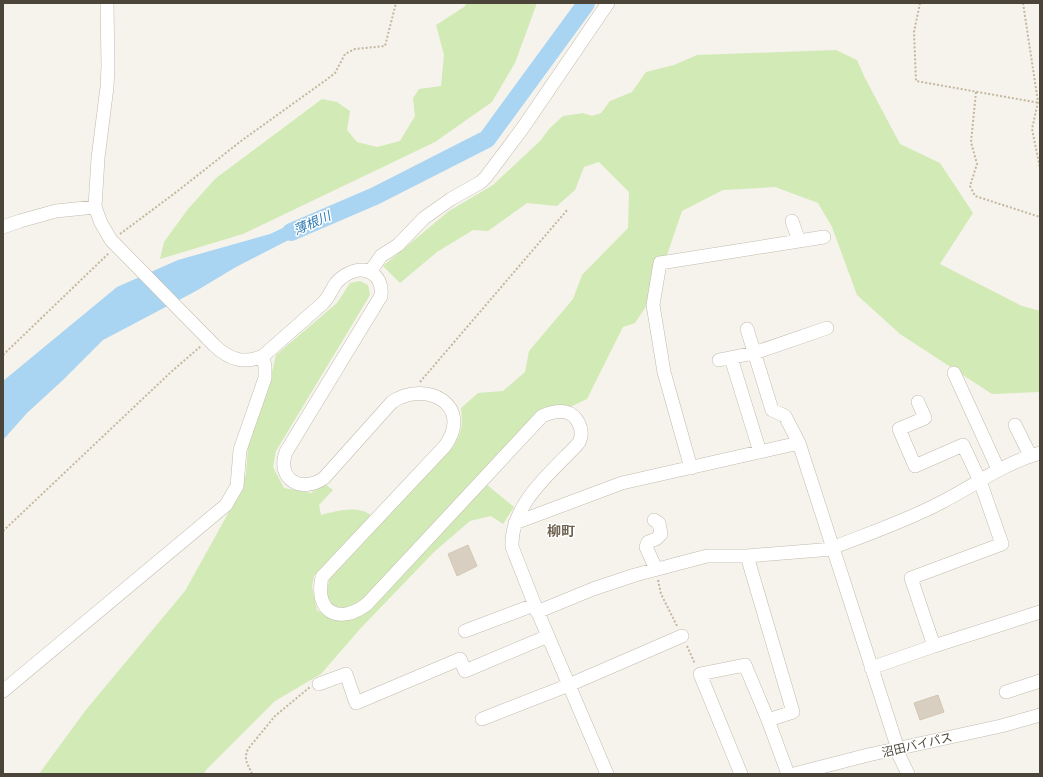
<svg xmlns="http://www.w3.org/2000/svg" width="1043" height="777" viewBox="0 0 1043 777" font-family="'Archivo Narrow','Noto Sans JP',sans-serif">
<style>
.green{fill:#d2eab5}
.water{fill:#a9d4f2}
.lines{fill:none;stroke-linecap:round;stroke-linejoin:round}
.river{stroke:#a9d4f2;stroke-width:18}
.building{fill:#d8cfc1;stroke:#d3c7b4}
.minor-casing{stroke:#c2bbae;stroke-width:14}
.path{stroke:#c4b79f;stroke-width:2;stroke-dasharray:2 2;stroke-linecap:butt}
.minor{stroke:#fff;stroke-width:13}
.labels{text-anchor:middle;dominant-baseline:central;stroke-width:3;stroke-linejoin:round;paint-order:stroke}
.street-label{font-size:12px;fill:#4b4439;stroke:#fff}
.water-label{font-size:13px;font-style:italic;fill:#2e7ab2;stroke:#fff}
.quarter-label{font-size:14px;font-weight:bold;fill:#6e6250;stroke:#fff}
</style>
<rect width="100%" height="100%" fill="#f6f3ec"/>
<path class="green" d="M467,3h70l-22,60 -23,39 -57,40 -192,92 -83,25 4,-17 24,-33 28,-31 106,-79 15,3 13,9 -3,19 10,12 20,5 23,-6 15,-25 -2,-18 6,-9 22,-3 3,-31 -8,-30 28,-18z
M836,50l21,10 8,18 35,66 40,19 33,50 -33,51 82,42 18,5v81l-48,2 -92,-60 -43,-39 -25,-68 -14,-24 -43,-16 -52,3 -41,21 -29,85 -18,27 -12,4 -36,72 -19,9 -9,-1 -194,193 -17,8 -14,-1 -7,-12 2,-16 124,-132c9,-15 10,-20 8,-39l17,-15 25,-2 22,-19 4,-21 44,-52 9,-24 46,-47 1,-36 -30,-30 -15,5 -9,23 -18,16 -30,-3 -39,28 -15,-1 -36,22 -37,31 -17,-17 66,-55 44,-26 47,-44 10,-13 13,-12 20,-3 9,3 9,-3 9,-12 22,-9 14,-20 28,-7 23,-10z
M360,281l8,4 2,10 -94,156 -3,16 11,21 27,5 14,-9 8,6 -14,15 2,10c16,-4 36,-10 50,0l-57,61 -2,11 5,23c14,9 18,11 35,9l134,-135 28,23 -11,17 -12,-8 -21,5 -36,31 -74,77 -39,45 -46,27 -69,69 -2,4h-165l46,-63 100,-120 50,-90 11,-27 2,-28 23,-70 5,-21 61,-52 13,-20z"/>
<path class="water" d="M315,213l-3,15 -76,39 -40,24 -93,49 -40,40 -36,33 -24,27v-59l114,-94 61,-27 92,-26z"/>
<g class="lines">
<path class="river" d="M291,232l84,-36 112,-57 98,-134 1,-2"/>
</g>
<path class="building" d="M468,545l9,21 -20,10 -9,-22z
M938,695l6,17 -24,8 -6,-17z"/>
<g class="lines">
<defs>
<path id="minor" d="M107,3l1,63 -1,21 -9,71 -3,49 6,16 10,17 104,106c15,14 29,18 48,10l59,-52c7,-6 9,-14 14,-21 9,-10 25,-18 37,-9 7,5 9,13 8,22l-95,156c-10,27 15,42 38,26l68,-76c34,-23 82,3 53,44l-123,131c-8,36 18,48 45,27l175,-188c7,-3 15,-6 24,-4 11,3 18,17 14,28 0,2 -3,5 -5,7 -26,27 -65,59 -63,100l24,61 71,166
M792,221l7,20
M3,227l17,-6 36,-10 39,-4
M370,272l11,-16 17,-11 26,-27 27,-19 30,-17 5,-5 36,-48 86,-126
M747,329l25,81 13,6 14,27 99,306
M731,358l29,94
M719,360l35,-7 73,-25
M954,373l44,96
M918,402l7,16 -26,11 16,37 48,-21 17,36 22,63 -91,34 23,68
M1015,425l15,30
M691,468l-27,-96 -11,-67 7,-42 164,-26
M654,520l5,3 2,11 -5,5 -8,3 -2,5 10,22
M515,523l107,-40 177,-40
M747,556l46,156 -25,8
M537,612l56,-23 42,-14 72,-19h40l86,-7 4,-3c36,-14 71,-26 105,-44 33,-17 62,-39 98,-49
M465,631l69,-26
M871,668l63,-22 106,-34
M319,684l27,-10 10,29 104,-44 5,12 83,-35
M3,691l223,-186 11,-19 3,-36 25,-72v-11l-2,-11
M1006,692l34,-11
M482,719l87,-34 113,-49
M896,749l12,25
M741,774l-41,-100 45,-9 23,55 20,54
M794,774l74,-19 133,-29 39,-11"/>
</defs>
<use href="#minor" class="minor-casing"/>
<path class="path" d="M920,3l-6,29 2,49 124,22
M1023,3l15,99 -6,27 8,39
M976,92l-5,50 6,22 -7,22 5,10 65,21
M120,234l59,-44 62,-49 85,-61 9,-7 10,-19 10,-5 30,-3 11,-43
M3,355l106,-102
M420,382l148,-173
M3,531l168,-159 30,-26
M658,580l3,14 16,32
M687,646l8,18
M252,774c-4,-10 -9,-14 -4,-25l27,-33 35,-29"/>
<use href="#minor" class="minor"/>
</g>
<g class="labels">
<g class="street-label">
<text transform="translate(917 745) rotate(-13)">沼田バイパス</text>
</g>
<g class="water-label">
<text transform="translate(312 223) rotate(-24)">薄根川</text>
</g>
<g class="quarter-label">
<text x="561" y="531">柳町</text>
</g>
</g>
<rect width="1043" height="777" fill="none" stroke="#4b4439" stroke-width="8"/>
</svg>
